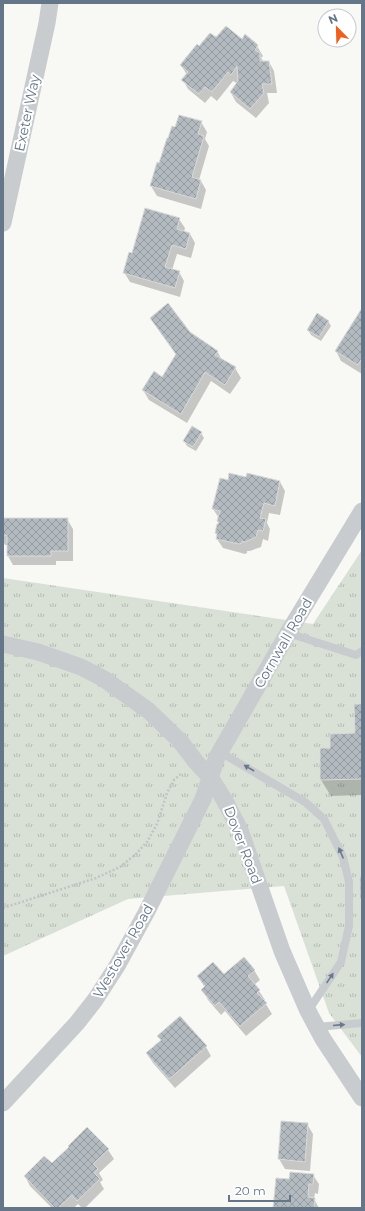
<svg xmlns="http://www.w3.org/2000/svg" width="365" height="1211" viewBox="0 0 365 1211" font-family="Montserrat,sans-serif">
<style>
.grass{fill:url(#grass-tufts)}
.shadow{fill:#0003}
.building{fill:url(#building-cross-hatch);stroke:#dadad8}
.lines{fill:none;stroke-linecap:round;stroke-linejoin:round}
.path{stroke:#c1c3c6;stroke-width:2.5;stroke-dasharray:2 2;stroke-linecap:butt}
.service{stroke:#c8cccf;stroke-width:8}
.minor{stroke:#c8cccf;stroke-width:17}
.oneway{fill:#6a7a8c}
.labels{text-anchor:middle;dominant-baseline:central;stroke-width:4;stroke-linejoin:round;paint-order:stroke}
.street-label{font-size:14px;fill:#657689;stroke:#fff}
</style>
<defs>
<pattern id="grass-tufts" width="24" height="20" patternUnits="userSpaceOnUse"><rect width="24" height="20" fill="#d9e1d6"/><path d="M3 7l-1-3M5 7V3M7 7l1-3M15 17l-1-3M17 17v-4M19 17l1-3" fill="none" stroke="#b4bbb3"/></pattern>
<pattern id="building-cross-hatch" width="8" height="8" patternUnits="userSpaceOnUse"><rect width="8" height="8" fill="#b3bac0"/><path d="M0 0l8 8M0 8l8-8" fill="none" stroke="#959ca2"/></pattern>
</defs>
<rect width="100%" height="100%" fill="#f8f8f5"/>
<path class="grass" d="M362,550v507l-33,-44 -45,-127 -156,13 -125,57v-378l310,46z"/>
<path class="shadow" d="M216,39l26,2 15,5 6,10 -2,2 3,4h5l5,9 3,22h-10l2,10 -13,15 -20,-16 -5,-9 7,-9 -5,-3 -16,20 -6,-5 -6,7 -17,-14 -5,-9 4,-5 -6,-10 18,-17z
M201,122l6,10 -2,7 4,7 -10,34 2,1 5,9 -5,19 -44,-13 -6,-10 25,-58z
M179,219l6,9 -1,4 6,2 5,9 -4,15 -14,-4 -5,16 7,2 5,9 -4,16 -50,-15 -6,-10 9,-18z
M362,310v64l-21,-13 -5,-10z
M151,318l66,33 5,9 13,8 6,10 -11,16 -19,-13 -24,42 -38,-23 -6,-10 20,-12 13,-23z
M328,321l3,5 -10,15 -10,-6 -3,-5z
M201,433l3,5 -8,13 -9,-5 -3,-5z
M247,479l33,3 5,9 -5,24 -11,-2 -2,10 3,6 -2,12 -5,-2 -2,8 -11,4h-3v2l-2,1 -22,-6 -6,-9 1,-3 -2,-3 4,-9 -1,-6 -6,-9 15,-28z
M3,519h64l6,10v32h-17v4h-43l-5,-9v-11h-3l-2,-4z
M362,705v90l-31,1 -10,-16 10,-31 25,-15z
M254,970l6,10 -6,5 5,6 6,9 -1,1 8,13 -26,22 -21,-25 -4,4 -13,-15 -5,-10 2,-2 -7,-12 26,-1z
M158,1036l48,11 5,9 -36,32 -22,-25 -6,-9 14,-13z
M282,1123l25,1 6,10 -3,37 -25,-2 -6,-10z
M108,1150l6,9 -15,14 4,7 -3,2 4,7 -19,19h-3l-4,-4 -4,4h-22l-22,-22 -5,-10 27,-11z
M313,1175l6,9 -1,10 -3,-1 -1,6 5,9h-45l16,-28z"/>
<path class="building" d="M226,26l16,13 3,-5 13,11 -3,5 5,3v8h9l3,23h-10l2,9 -14,16 -20,-17 8,-11 -1,-15 -6,9 -3,-3 -16,20 -7,-5 -6,7 -18,-14 7,-8 -8,-7 17,-21 2,2 11,-13 6,4z
M179,115l23,6 -4,13 6,2 -12,41 9,3 -5,19 -46,-13 7,-24 2,1 8,-25h1l4,-12 3,1z
M145,208l35,10 -3,11 13,4 -4,16 -14,-4 -7,22 15,4 -5,17 -52,-15 6,-21 3,1z
M168,303l22,29 28,19 -3,4 21,12 -11,18 -20,-13 -24,42 -39,-24 12,-19 8,6 14,-23 -26,-36z
M362,308v50l-4,7 -23,-14z
M317,313l12,8 -10,16 -12,-7z
M192,426l10,6 -9,15 -10,-6z
M229,473l17,4 1,-4 33,8 -5,25 -11,-3 -4,15 6,1 -3,12 -5,-1 -2,7 -11,5 -3,-1v2l-3,1 -23,-5 1,-5 -2,-1 2,-9 2,-1 -2,-2 3,-10 -8,-2 8,-31 8,2z
M3,518h65v33h-17v5h-44v-21h-4z
M354,704h8v75l-42,1v-32h10v-14l25,-1z
M360,876h2v23h-2z
M244,957l11,13 -7,6 12,14 -3,3 10,10 -27,23 -21,-24 -4,4 -14,-16 4,-4 -8,-10 16,-14 11,12z
M180,1016l27,30 -38,33 -23,-26 15,-13 -4,-4z
M281,1121l27,2 -3,39 -27,-3z
M87,1127l22,22 -16,15 5,5 -4,4 6,6 -23,22 -5,-6 -14,13h-3l-31,-32 20,-20 8,7 17,-16 -1,-1z
M290,1172l24,2 -1,10h-4l-1,13 7,1 -1,10h-41l3,-30 13,1z"/>
<g class="lines">
<path class="path" d="M3,908l93,-30 24,-11 16,-13 11,-12 10,-18 10,-31 7,-13 8,-7"/>
<path class="service" d="M288,633l68,22 6,-4
M220,752l85,50 19,17 19,38 6,25v44l-8,36 -33,49
M317,1027l45,-4"/>
<path class="minor" d="M3,223l44,-200 3,-20
M3,644l35,8 43,15 23,12 45,32 31,30 16,21 14,15 15,24 15,29 42,121 26,60 15,28 39,59
M3,1103l74,-80 18,-23 22,-34 29,-53 57,-114 14,-42 71,-124 74,-122"/>
</g>
<defs><path id="oneway-solid" d="M-6-.8H1V-3.2L6.5 0L1 3.2V.8H-6Z"/></defs>
<g class="oneway">
<use href="#oneway-solid" transform="translate(249 768) rotate(-150)"/>
<use href="#oneway-solid" transform="translate(341 853) rotate(-113)"/>
<use href="#oneway-solid" transform="translate(330 978) rotate(-56)"/>
<use href="#oneway-solid" transform="translate(339 1025) rotate(-5)"/>
</g>
<g class="labels">
<g class="street-label">
<text transform="translate(27 113) rotate(-78)">Exeter Way</text>
<text transform="translate(283 643) rotate(-60)">Cornwall Road</text>
<text transform="translate(243 845) rotate(69)">Dover Road</text>
<text transform="translate(123 951) rotate(-60)">Westover Road</text>
</g>
</g>
<rect width="365" height="1211" fill="none" stroke="#657689" stroke-width="8"/>
<g transform="translate(337 28) rotate(337)"><circle r="19" fill="#ffffff" stroke="#c1c8d0"/>
<path d="M0-3L7 15L0 10L-7 15Z" fill="#f05f1e"/>
<text y="-6" font-size="11" font-weight="bold" text-anchor="middle" fill="#657689">N</text>
</g>
<path d="M229 1195v6h61v-6" fill="none" stroke="#657689" stroke-width="2"/>
<text x="235" y="1195" font-size="12" fill="#657689" stroke="#ffffff" stroke-width="3" paint-order="stroke">20 m</text>
</svg>
